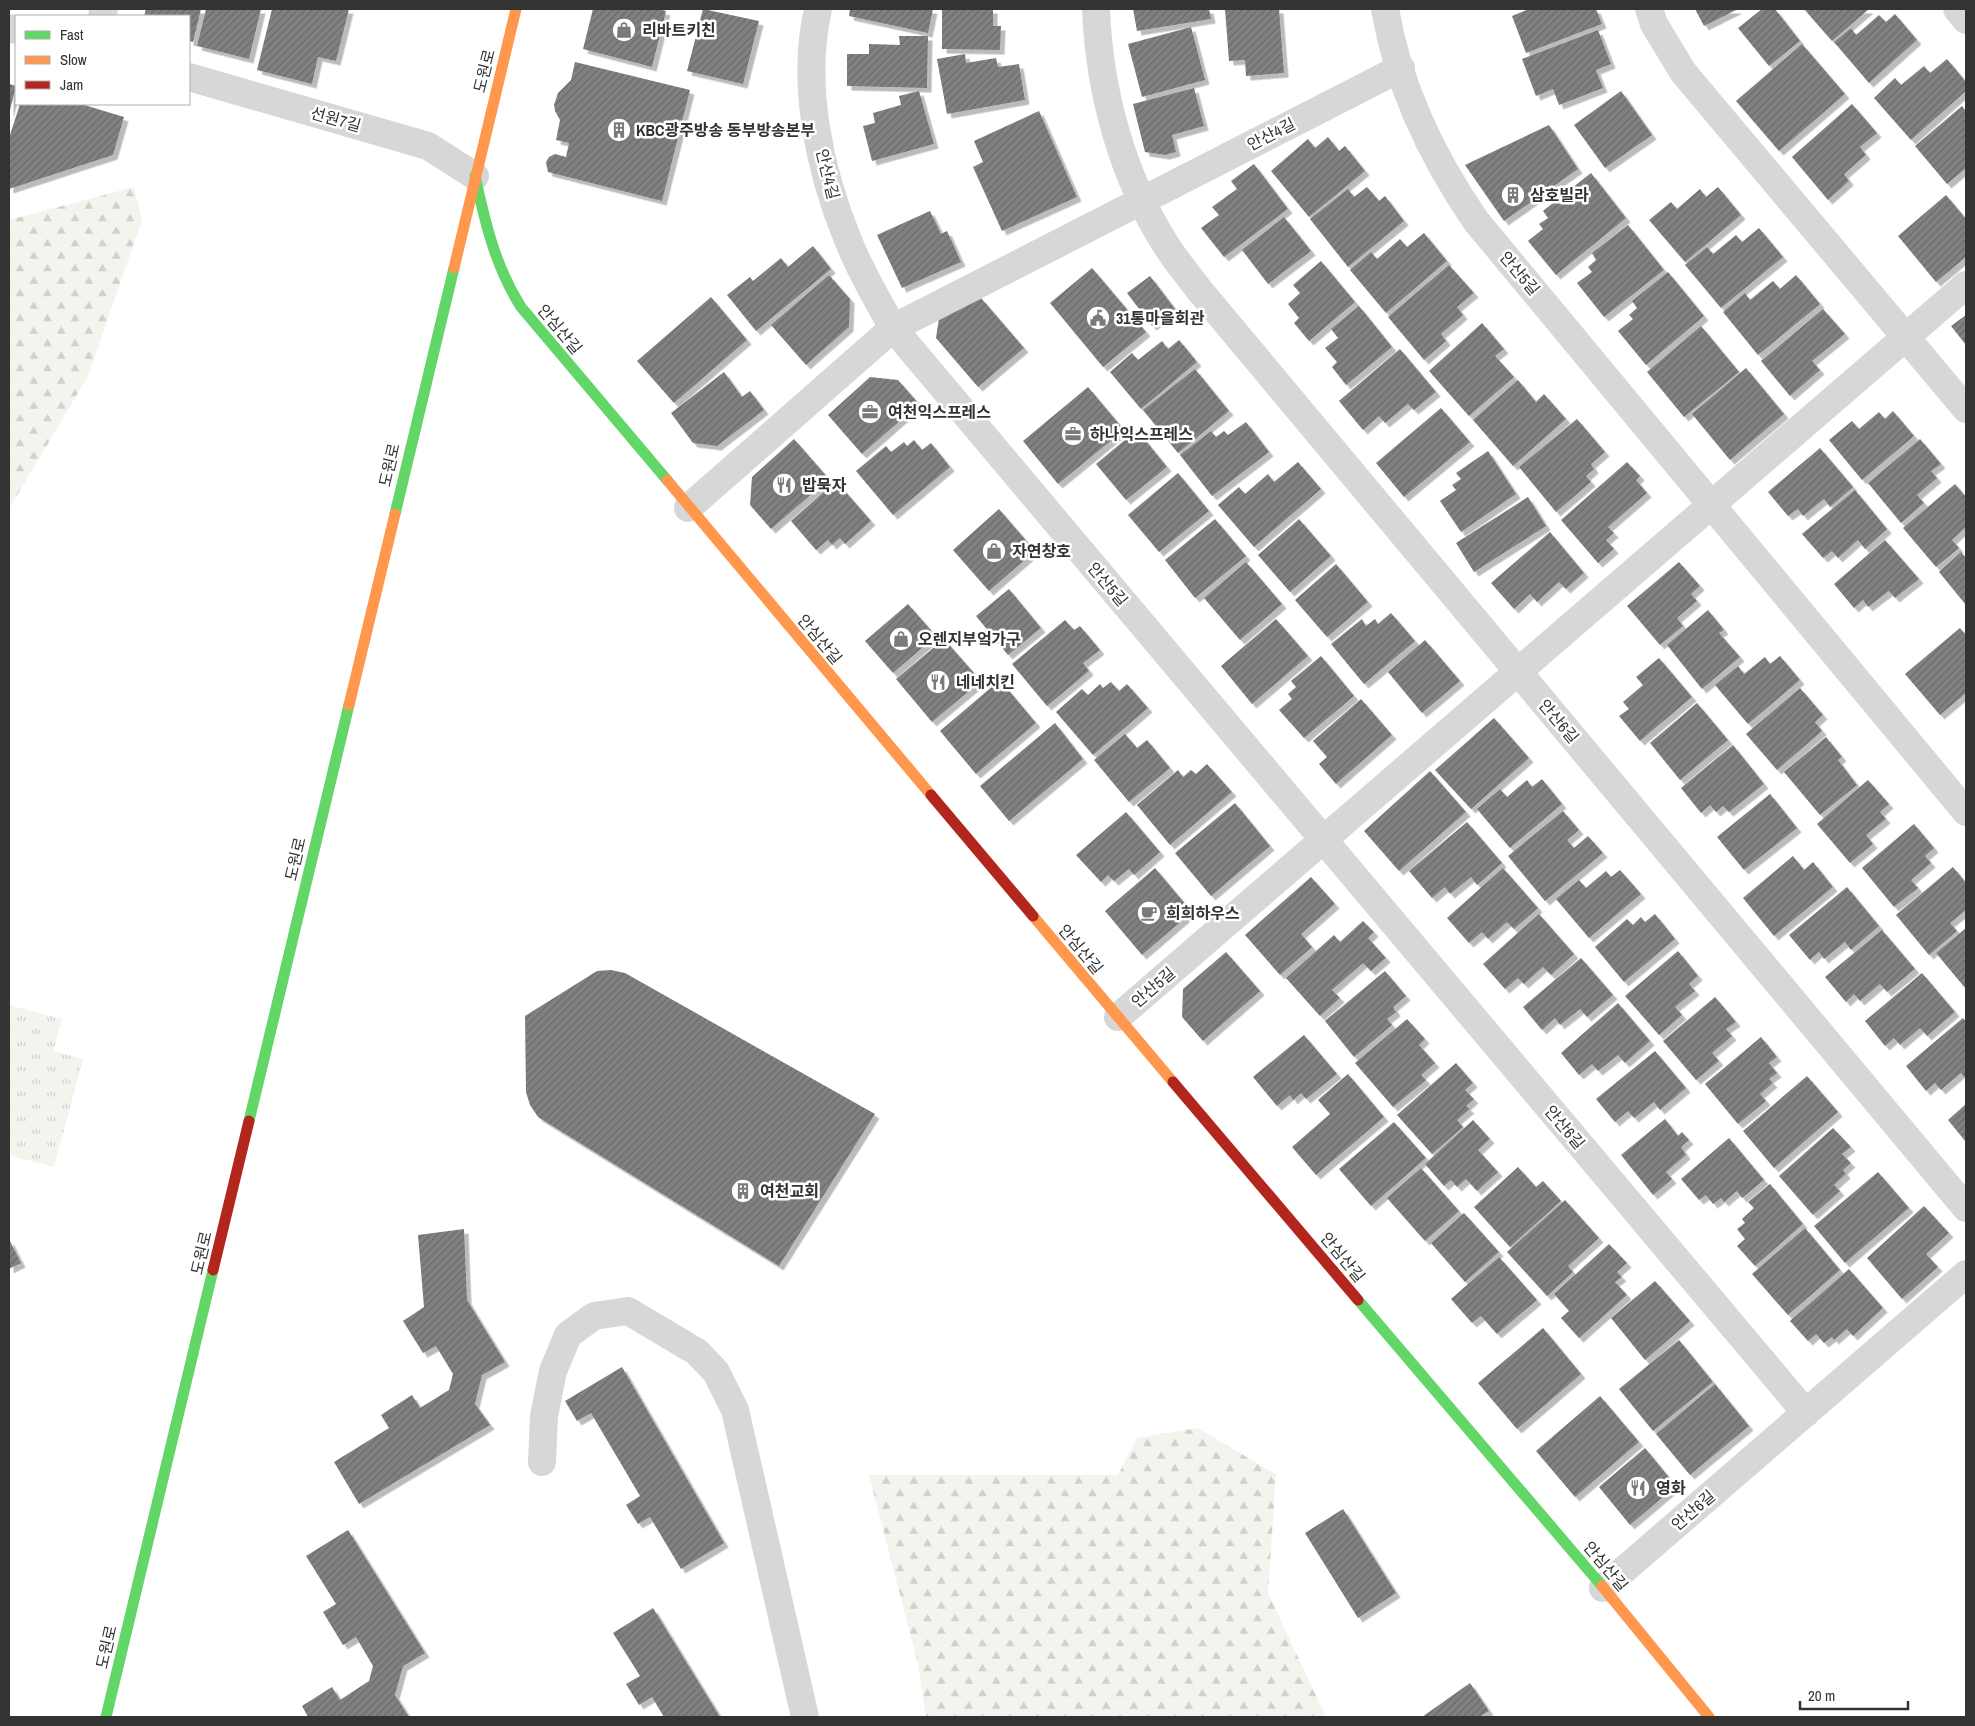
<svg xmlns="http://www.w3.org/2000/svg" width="1975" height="1726" viewBox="0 0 1975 1726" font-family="'Archivo Narrow','Noto Sans KR',sans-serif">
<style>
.forest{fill:url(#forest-firs)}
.park{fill:url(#park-tufts)}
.building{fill:url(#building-hatch);filter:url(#shadow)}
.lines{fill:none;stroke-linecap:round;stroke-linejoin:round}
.street{stroke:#d7d7d7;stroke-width:28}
.fast{stroke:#63d668;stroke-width:11}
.slow{stroke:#ff974d;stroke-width:11}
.jam{stroke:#b3261e;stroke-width:11}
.labels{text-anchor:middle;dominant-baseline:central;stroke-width:5;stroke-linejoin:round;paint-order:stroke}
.poi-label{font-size:16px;font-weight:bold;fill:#333;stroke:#fff;text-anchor:start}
.street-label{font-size:16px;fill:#333;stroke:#fff}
</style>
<defs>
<pattern id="forest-firs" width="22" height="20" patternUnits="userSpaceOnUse" patternTransform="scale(1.25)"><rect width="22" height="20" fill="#f1f5ed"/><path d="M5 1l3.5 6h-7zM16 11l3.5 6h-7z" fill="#cfd2cc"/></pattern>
<pattern id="park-tufts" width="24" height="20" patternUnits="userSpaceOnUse" patternTransform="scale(1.25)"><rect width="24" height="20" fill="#f1f5ed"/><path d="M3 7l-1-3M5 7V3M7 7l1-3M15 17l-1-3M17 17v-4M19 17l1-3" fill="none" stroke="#cfd2cc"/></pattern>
<pattern id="building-hatch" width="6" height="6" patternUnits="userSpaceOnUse" patternTransform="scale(1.25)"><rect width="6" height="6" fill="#818181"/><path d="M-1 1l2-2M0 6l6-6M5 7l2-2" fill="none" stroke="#6a6a6a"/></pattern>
<filter id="shadow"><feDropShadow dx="4.5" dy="4.5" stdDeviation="0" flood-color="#0004"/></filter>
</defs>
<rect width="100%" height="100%" fill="#fff"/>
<path class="forest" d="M134,187l8,33 -54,156 -79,133v-289z
M1197,1428l79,46 -8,119 58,124h-400l-8,-53 -49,-189h249l19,-37z"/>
<path class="park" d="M9,1005l53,14 -9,32 30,8 -29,108 -42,-11 -3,-6z"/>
<path class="building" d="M146,9h55l-8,33 -4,-1v-25h-45z
M206,9h55l-12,50 -52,-13z
M272,9h77l-13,52 -18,-4 -6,27 -55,-14z
M593,9h65l8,2 -14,56 -69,-18z
M703,9l56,12 -16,63 -56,-13z
M850,9h83l-5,24 -79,-17z
M942,9h51v17h8l-1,24 -58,-1z
M1133,9h76l2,10 -74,12z
M1225,9h54l5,64 -38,3 -1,-16 -16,1z
M1529,9h67l6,15 -76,29 -14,-37z
M1695,9h43l-34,17z
M1762,9h13l25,32 -31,25 -31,-38z
M1804,9h65l-37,32z
M1895,14l22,26 -48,43 -35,-41 17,-14 5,7 23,-20 7,7z
M1191,27l14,53 -63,17 -14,-53z
M1598,30l13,34 -15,6 7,18 -44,17 -6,-16 -17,7 -14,-37z
M899,36h29l-1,52 -80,-2v-32h22v-10l31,1z
M1802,44l43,50 -66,57 -43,-50z
M965,54l1,9 30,-5 2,9 21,-3 6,36 -78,14 -10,-55z
M1947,59l19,23v9l-55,49 -37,-42 21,-20 6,7 23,-19 6,7z
M575,62l115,28 -28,111 -114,-29 -2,-10 3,-5 6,-3 11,3 3,-14 -13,-3 4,-20 -5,-9 -1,-6 4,-12 13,-13z
M9,84l7,2 -7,28z
M1194,88l10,38 -32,9 4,17 -11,3 -20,-3 -12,-48z
M919,91l15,53 -62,17 -9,-35 12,-3 -2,-10 28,-8 -2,-9z
M1621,91l31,44 -47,33 -31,-43z
M20,104h61l43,13 -11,38 -104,34v-51z
M1852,104l25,29 -17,14 6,8 -22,19 5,7 -21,19 -36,-43z
M1962,106l4,5v57l-19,16 -32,-38z
M1039,111l38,86 -75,34 -29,-64 10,-5 -9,-21z
M1549,125l29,44 -74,52 -39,-56z
M1328,137l11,14 6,-5 20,25 -56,46 -38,-46 37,-32 7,9z
M1254,164l34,45 -64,48 -23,-29 18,-13 -7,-8 25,-18 -6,-8z
M1591,173l35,45 -70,57 -28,-34 15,-12 -4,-5 9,-6 -5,-7z
M1367,187l12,14 6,-5 19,25 -56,46 -38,-48 38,-30 6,8z
M1718,187l23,28 -56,47 -36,-42 22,-18 6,7 23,-20 6,8z
M1946,195l20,24v38l-30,25 -38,-46z
M930,211l11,23 6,-3 14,31 -59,26 -25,-53z
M1284,217l27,34 -43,33 -26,-34z
M1628,225l36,45 -60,47 -27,-34 15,-11 -4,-5 8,-7 -4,-7z
M1759,228l24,29 -62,51 -36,-43 22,-18 6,7 23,-19 6,7z
M1424,233l23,28 -61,52 -36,-43 21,-18 6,7 23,-20 7,8z
M813,246l18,23 -75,62 -29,-36 23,-18 3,4 28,-23 7,9z
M1321,261l34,41 -46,39 -15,-18 5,-5 -11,-14 12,-11 -7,-8z
M1449,265l25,28 -17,14 6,8 -22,19 5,7 -22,19 -36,-43z
M1092,268l54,64 -43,35 -53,-64z
M1668,272l36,44 -58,49 -28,-34 15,-12 -4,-4 8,-7 -5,-7z
M829,275l21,24 -1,28 -43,38 -35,-40z
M1796,275l24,29 -62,51 -35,-43 22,-19 5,7 23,-19 7,8z
M1150,276l25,33 -23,17 -25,-33z
M711,297l36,43 -73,63 -37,-42z
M981,298l43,50 -46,39 -42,-49 3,-20z
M1359,306l33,41 -46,38 -14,-18 5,-5 -12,-14 13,-10 -7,-9z
M1823,309l22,25 -33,27 8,9 -30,26 -29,-35z
M1966,315v30l-15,-19z
M1482,323l22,26 -9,7 19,21 -45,39 -40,-45z
M1701,326l38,46 -55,45 -37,-45z
M1179,340l18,22 -56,47 -31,-37 22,-19 6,7 24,-19 6,8z
M1400,349l36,43 -22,18 -6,-6 -23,19 -6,-7 -16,14 -24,-29z
M1746,368l38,46 -54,46 -38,-46z
M1195,369l34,42 -51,42 -35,-43z
M724,372l18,25 8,-6 14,19 -47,36 -24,-3 -22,-30z
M870,377l28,3 21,24 -57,50 -34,-39z
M1518,380l18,22 8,-8 22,25 -53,47 -40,-46z
M1088,387l36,43 -66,54 -35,-43z
M1441,408l29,34 -66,55 -28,-34z
M1893,411l21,25 -52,44 -33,-40 23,-19 7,8 20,-17 6,7z
M1577,419l28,33 -14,12 3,5 -8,7 5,6 -35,30 -37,-45z
M1246,422l23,30 -57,44 -32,-41 31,-24 5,6 8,-6 4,4z
M1137,430l30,37 -41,33 -30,-36z
M794,439l35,40 -58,50 -21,-24 2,-28z
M1920,439l21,25 -10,7 6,7 -20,17 7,8 -23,20 -33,-40z
M914,440l8,10 9,-7 19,24 -57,48 -37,-44 30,-25 5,6 13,-10 3,4z
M1820,448l33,39 -23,20 -6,-8 -21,17 -5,-7 -10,7 -20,-24z
M1488,451l28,43 -55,38 -21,-31 16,-11 -4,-5 9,-6 -5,-6z
M1298,462l23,27 -67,58 -36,-42 21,-18 6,7 23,-20 6,8z
M1627,462l13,14 -4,4 11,13 -39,34 6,6 -8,7 8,9 -16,14 -37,-43z
M1178,473l31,38 -50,41 -31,-37z
M836,481l35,40 -26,23 -5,-6 -8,7 -4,-5 -12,10 -25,-29z
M1955,484l11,13v30l-14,13 7,8 -23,19 -33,-39z
M1855,490l32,39 -22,20 -7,-9 -20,18 -6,-7 -9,7 -21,-24z
M1528,497l18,29 -72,46 -18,-29z
M999,509l36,42 -46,40 -36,-41z
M1215,519l31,37 -51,42 -30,-38z
M1299,519l32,37 -41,36 -32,-37z
M1550,532l34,41 -18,16 -7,-7 -22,20 -7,-8 -16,15 -23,-26z
M1885,540l34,39 -24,19 -6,-7 -21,16 -5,-7 -9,8 -20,-24z
M1961,552l5,6v47l-27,-33z
M1246,562l36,42 -42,36 -36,-42z
M1679,562l21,24 -9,8 6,7 -20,17 6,8 -23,19 -33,-39z
M1336,564l32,38 -41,35 -32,-37z
M1009,589l32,39 -33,27 -32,-39z
M908,604l28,32 -43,37 -28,-32z
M1708,610l16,20 -5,3 21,24 -38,32 -35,-44z
M1391,613l24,28 -51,43 -33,-40 31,-25 4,7 9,-7 3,5z
M1276,619l32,37 -56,48 -31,-38z
M1065,620l9,10 6,-4 20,24 -17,13 6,8 -42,35 -35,-42z
M1960,628l6,7v58l-26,22 -35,-41z
M944,639l37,42 -49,41 -36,-43z
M1425,640l35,41 -38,32 -34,-41z
M1321,656l33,40 -50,42 -25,-28 13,-11 -4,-5 8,-7 -5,-6z
M1780,656l20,24 -52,44 -33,-39 23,-19 6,8 21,-17 5,7z
M1659,658l33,39 -52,44 -21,-25 10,-7 -6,-7 20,-17 -7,-8z
M1000,680l36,43 -60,51 -36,-43z
M1111,682l8,9 8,-7 21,24 -55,47 -37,-43 26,-23 6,6 12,-11 3,4z
M1800,688l23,27 -8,7 7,9 -45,39 -31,-36z
M1361,699l31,36 -56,49 -17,-20 8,-7 -14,-16z
M1697,703l31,37 -48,40 -30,-37z
M1494,718l35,40 -58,51 -36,-39z
M1055,723l28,36 -74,62 -29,-35z
M1125,734l12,14 10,-8 23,28 -41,34 -35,-42z
M1826,737l16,20 -4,3 19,25 -37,30 -36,-43z
M1733,745l31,39 -35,28 -6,-6 -7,6 -6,-7 -9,8 -20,-25z
M1207,764l25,28 -62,53 -33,-40 41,-35 5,7 8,-7 5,4z
M1430,771l36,41 -67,59 -35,-40z
M1542,779l20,25 -52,44 -33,-39 23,-20 7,8 20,-17 5,7z
M1868,780l21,24 -9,8 6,7 -20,16 7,9 -23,19 -33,-39z
M1770,794l27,34 -53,42 -27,-33z
M1235,803l35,43 -59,50 -36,-43z
M1563,811l16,19 -12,10 7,8 14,-12 15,17 -58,48 -37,-45z
M1126,812l34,40 -26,23 -5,-6 -15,12 -6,-6 -7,7 -25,-27z
M1467,822l35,41 -25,22 -6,-8 -21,17 -5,-7 -13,11 -23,-27z
M1914,824l20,24 -9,8 6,7 -20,17 7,8 -24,19 -32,-39z
M1793,856l11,14 9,-8 20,25 -59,49 -31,-38z
M1953,867l13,16v27l-16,13 7,8 -28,24 -33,-40z
M1155,868l37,44 -50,43 -37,-44z
M1503,868l35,40 -24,21 -7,-7 -19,17 -6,-7 -13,11 -22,-25z
M1620,870l21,24 -52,44 -33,-39 23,-19 7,8 20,-17 5,6z
M1311,877l24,27 -34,30 11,13 -32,28 -35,-40z
M1847,887l32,39 -28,24 -6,-8 -21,17 -5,-7 -9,8 -21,-25z
M1539,914l35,40 -23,21 -8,-8 -19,17 -6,-6 -13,11 -22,-25z
M1655,914l20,25 -51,43 -29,-35 32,-28 6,6 8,-8 4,5z
M1363,921l11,11 -6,6 18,20 -15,13 -8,-8 -31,27 8,8 -20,18 -34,-38 48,-43 6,7z
M1966,928v61l-30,-36z
M1882,930l33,39 -28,23 -7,-8 -20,17 -6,-7 -8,8 -21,-25z
M1678,951l20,25 -9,8 6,7 -20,16 7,8 -23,20 -34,-39z
M1226,952l34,39 -57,50 -21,-24 1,-28z
M1581,958l32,37 -26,22 -7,-8 -20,16 -5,-7 -13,12 -19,-23z
M611,970l14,3 250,141 -96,152 -241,-149 -8,-12 -4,-13 -1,-76 72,-45z
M1385,971l21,25 -13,11 3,5 -9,7 5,6 -38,32 -29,-36z
M1922,973l33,39 -28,24 -7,-8 -20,17 -6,-7 -9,8 -20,-25z
M1715,997l21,25 -10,7 6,7 -20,17 7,8 -23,19 -33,-39z
M1618,1003l32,38 -25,22 -7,-8 -20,16 -6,-7 -13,11 -18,-22z
M1963,1018l3,4v57l-5,-6 -20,17 -6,-7 -9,8 -20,-25z
M1407,1019l18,20 -6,6 16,18 -14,12 5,5 -33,27 -38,-44z
M1304,1035l33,39 -31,25 -5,-6 -8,7 -3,-5 -13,11 -24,-29z
M1761,1037l16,20 -8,6 8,10 -8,6 4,4 -13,11 6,7 -28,23 -33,-40z
M1655,1051l31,37 -26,22 -6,-8 -20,16 -6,-7 -13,11 -19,-23z
M1456,1063l17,20 -8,7 9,9 -8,7 4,3 -13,11 6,7 -31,27 -35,-39z
M1348,1074l36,43 -68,58 -24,-28 38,-33 -12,-14z
M1807,1076l31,36 -64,56 -31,-37z
M1966,1104v38l-18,-22z
M1665,1119l13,17 4,-4 7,8 -8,7 5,8 -20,17 6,7 -19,16 -32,-40z
M1473,1120l17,19 -12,11 20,22 -21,19 -11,-12 -9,8 -6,-7 -7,6 -19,-22z
M1394,1122l32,36 -55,48 -32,-37z
M1833,1128l18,19 -9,7 9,9 -8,7 3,4 -12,11 6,6 -27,24 -34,-39z
M1729,1138l35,42 -22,18 -5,-7 -13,11 -3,-4 -8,6 -7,-9 -7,5 -18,-21z
M1518,1167l18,20 7,-6 18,20 -51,46 -36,-40z
M1421,1168l38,43 -34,30 -38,-43z
M1878,1172l31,36 -64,55 -31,-37z
M1770,1184l33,40 -48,42 -18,-20 8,-7 -8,-10 8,-6 -3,-4 12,-11 -6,-6z
M1565,1200l34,38 -31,28 5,6 -26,24 -40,-44z
M1924,1206l25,27 -23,21 12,13 -36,32 -35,-41z
M1464,1213l35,39 -34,30 -34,-39z
M1805,1228l35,42 -52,45 -36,-41z
M464,1229l3,71 38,62 -23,13 -7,29 15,21 -131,79 -25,-42 55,-34 -8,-13 31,-20 8,13 29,-18 4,-16 -17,-28 -13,7 -20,-32 21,-14 -6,-72z
M9,1239l12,24 -12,6z
M1609,1244l18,19 -10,9 5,5 -7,5 12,13 -48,43 -18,-20 8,-7 -15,-17z
M1499,1257l38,43 -40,34 -16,-18 -9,7 -21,-24z
M1849,1269l34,39 -30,28 -6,-7 -13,11 -2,-3 -8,6 -8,-9 -8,7 -18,-20z
M1655,1281l35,40 -45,39 -34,-42z
M1543,1328l38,46 -64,55 -39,-46z
M1679,1340l34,42 -60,49 -34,-42z
M622,1367l102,176 -43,26 -31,-52 -12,7 -12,-19 14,-9 -49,-83 -14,8 -12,-20z
M1715,1384l34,42 -59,49 -34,-41z
M1600,1396l39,46 -64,55 -39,-46z
M1645,1448l31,38 -46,39 -31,-38z
M1343,1509l53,84 -38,25 -53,-85z
M348,1530l77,123 -22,13 -8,29 14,22h-101l-6,-11 30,-19 8,13 29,-19 4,-15 -17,-29 -13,8 -20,-33 13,-8 -30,-48z
M653,1608l67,109h-56l-12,-20 -13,8 -13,-21 14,-8 -27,-43z
M1470,1683l19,28 -10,6h-57z"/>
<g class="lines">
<path class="street" d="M818,9c-17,74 1,161 30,231 12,31 29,59 45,88l913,1085
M1096,9c3,81 26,167 70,236 10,16 23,31 34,46l766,917
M1385,9c13,76 47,148 91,212l490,591
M1649,9l5,15 29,48 283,337
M1957,9l9,11
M102,16l2,-7
M9,28l7,2
M189,77l239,69 47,30
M688,508l205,-180 508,-260
M1118,1017l848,-732
M542,1462l2,-46 9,-45 15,-36 26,-19 34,-5 69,41 19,20 19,38 70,307
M1603,1588l363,-314"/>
<path class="fast" d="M475,176c10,46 20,90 46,131l146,173
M395,514l59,-246
M249,1121l100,-416
M1358,1300l244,286
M106,1717l107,-447"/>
<path class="slow" d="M454,268l62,-259
M667,480l264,315
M349,705l46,-191
M1033,916l140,166
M1602,1586l107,131"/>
<path class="jam" d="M931,795l102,121
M1173,1082l185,218
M213,1270l36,-149"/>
</g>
<defs>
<symbol id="shop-ring" viewBox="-11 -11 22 22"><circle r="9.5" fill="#fff" stroke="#7a7a7a" stroke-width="1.5"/><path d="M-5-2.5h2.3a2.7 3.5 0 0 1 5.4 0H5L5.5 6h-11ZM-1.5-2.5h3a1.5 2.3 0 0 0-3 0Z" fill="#7a7a7a"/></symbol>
<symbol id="building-ring" viewBox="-11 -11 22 22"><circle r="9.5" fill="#fff" stroke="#7a7a7a" stroke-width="1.5"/><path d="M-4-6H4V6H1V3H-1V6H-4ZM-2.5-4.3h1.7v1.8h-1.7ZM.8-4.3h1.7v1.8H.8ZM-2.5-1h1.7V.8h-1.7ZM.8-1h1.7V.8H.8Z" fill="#7a7a7a"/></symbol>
<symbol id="civic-ring" viewBox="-11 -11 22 22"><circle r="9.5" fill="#fff" stroke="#7a7a7a" stroke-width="1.5"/><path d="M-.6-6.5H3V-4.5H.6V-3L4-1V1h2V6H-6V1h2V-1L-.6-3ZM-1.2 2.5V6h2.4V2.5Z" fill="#7a7a7a"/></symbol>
<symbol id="office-ring" viewBox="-11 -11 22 22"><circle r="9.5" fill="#fff" stroke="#7a7a7a" stroke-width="1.5"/><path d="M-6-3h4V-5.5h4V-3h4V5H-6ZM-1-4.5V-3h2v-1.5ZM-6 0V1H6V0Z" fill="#7a7a7a"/></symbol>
<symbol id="restaurant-ring" viewBox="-11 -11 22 22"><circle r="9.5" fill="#fff" stroke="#7a7a7a" stroke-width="1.5"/><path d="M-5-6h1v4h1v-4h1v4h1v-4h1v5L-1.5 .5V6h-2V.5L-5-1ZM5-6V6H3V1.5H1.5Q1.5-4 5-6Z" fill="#7a7a7a"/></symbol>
<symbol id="cafe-ring" viewBox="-11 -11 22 22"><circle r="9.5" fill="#fff" stroke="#7a7a7a" stroke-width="1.5"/><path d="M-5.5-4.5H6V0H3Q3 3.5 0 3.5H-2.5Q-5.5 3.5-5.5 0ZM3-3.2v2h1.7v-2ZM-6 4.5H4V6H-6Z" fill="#7a7a7a"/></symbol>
</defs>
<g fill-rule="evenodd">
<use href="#shop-ring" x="610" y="16" width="28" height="28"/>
<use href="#building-ring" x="605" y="116" width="28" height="28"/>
<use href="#building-ring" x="1499" y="181" width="28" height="28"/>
<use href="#civic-ring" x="1084" y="304" width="28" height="28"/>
<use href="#office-ring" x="856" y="398" width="28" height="28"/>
<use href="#office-ring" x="1059" y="420" width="28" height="28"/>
<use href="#restaurant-ring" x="770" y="471" width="28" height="28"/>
<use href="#shop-ring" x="980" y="537" width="28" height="28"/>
<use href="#shop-ring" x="887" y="625" width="28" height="28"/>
<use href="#restaurant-ring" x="924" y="668" width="28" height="28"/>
<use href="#cafe-ring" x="1135" y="899" width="28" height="28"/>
<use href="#building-ring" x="729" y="1177" width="28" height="28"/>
<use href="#restaurant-ring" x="1624" y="1474" width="28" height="28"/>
</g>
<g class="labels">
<g class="poi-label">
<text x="642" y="30">리바트키친</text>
<text x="636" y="130">KBC광주방송 동부방송본부</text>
<text x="1530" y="195">삼호빌라</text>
<text x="1116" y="318">31통마을회관</text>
<text x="888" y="412">여천익스프레스</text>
<text x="1090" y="434">하나익스프레스</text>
<text x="802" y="485">밥묵자</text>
<text x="1012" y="551">자연창호</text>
<text x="918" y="639">오렌지부엌가구</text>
<text x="956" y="682">네네치킨</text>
<text x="1166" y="913">희희하우스</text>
<text x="760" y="1191">여천교회</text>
<text x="1656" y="1488">영화</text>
</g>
<g class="street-label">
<text transform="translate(484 71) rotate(-76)">도원로</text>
<text transform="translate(336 119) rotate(16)">선원7길</text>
<text transform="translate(1271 134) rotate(-27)">안산4길</text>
<text transform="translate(828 174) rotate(76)">안산4길</text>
<text transform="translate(1520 273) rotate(50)">안산5길</text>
<text transform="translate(560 329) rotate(50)">안심산길</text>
<text transform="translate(389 465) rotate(-77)">도원로</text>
<text transform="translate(1108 584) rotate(50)">안산5길</text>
<text transform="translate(820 639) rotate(50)">안심산길</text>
<text transform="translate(1559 721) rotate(50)">안산6길</text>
<text transform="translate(295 859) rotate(-77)">도원로</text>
<text transform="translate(1081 949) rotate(50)">안심산길</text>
<text transform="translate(1153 987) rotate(-41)">안산5길</text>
<text transform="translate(1565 1127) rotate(50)">안산6길</text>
<text transform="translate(201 1253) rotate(-77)">도원로</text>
<text transform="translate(1343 1257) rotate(50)">안심산길</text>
<text transform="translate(1693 1510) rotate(-41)">안산6길</text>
<text transform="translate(1606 1566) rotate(50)">안심산길</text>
<text transform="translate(106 1647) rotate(-77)">도원로</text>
</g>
</g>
<rect width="1975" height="1726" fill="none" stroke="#333333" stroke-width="20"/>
<rect x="15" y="15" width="175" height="90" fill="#ffffff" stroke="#adadad"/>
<rect x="25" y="31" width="25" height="8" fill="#63d668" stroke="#adadad"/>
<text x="60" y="40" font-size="15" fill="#333333">Fast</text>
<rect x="25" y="56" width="25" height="8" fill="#ff974d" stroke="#adadad"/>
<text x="60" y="65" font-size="15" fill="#333333">Slow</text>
<rect x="25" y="81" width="25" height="8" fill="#b3261e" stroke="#adadad"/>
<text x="60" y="90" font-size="15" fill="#333333">Jam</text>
<path d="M1800 1701v8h108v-8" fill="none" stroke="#333333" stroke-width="2.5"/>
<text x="1808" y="1701" font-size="15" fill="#333333" stroke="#ffffff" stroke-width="4" paint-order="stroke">20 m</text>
</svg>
